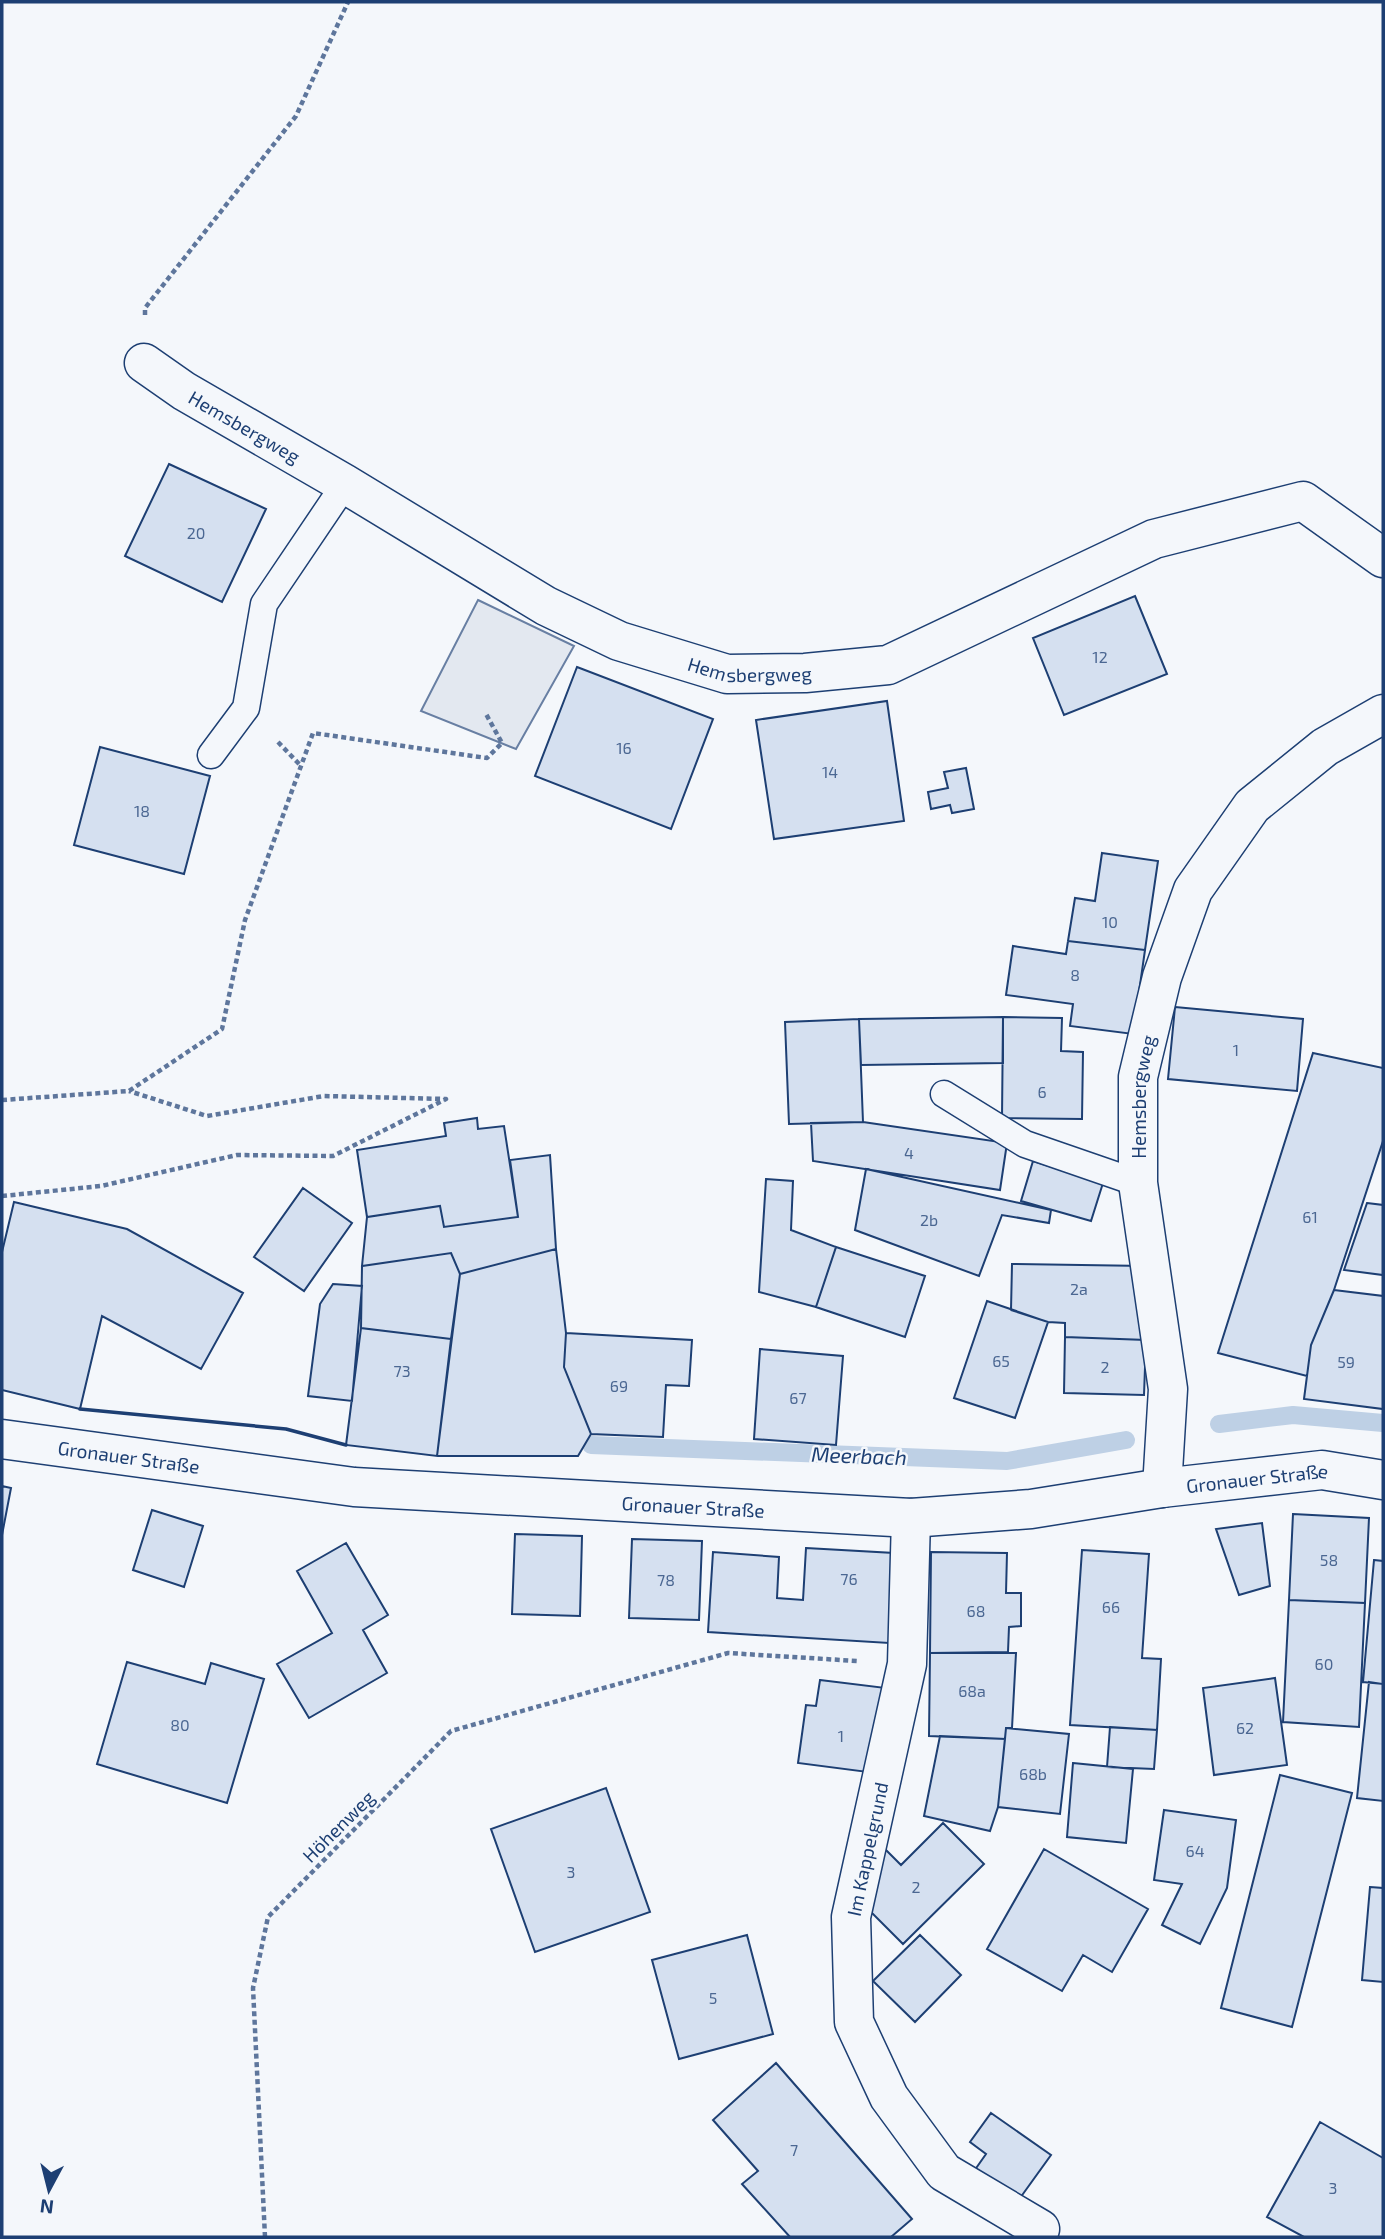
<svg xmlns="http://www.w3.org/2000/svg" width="1385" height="2239" viewBox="0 0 1385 2239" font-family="'Exo 2',sans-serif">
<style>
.parking{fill:#e3e8f0;stroke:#687fa3;stroke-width:2}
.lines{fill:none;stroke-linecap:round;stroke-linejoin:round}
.stream{stroke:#bed0e5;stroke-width:18}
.building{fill:#d5e0f0;stroke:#1d3f73;stroke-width:2}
.lane-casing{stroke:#1d3f73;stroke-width:29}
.street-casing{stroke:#1d3f73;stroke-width:41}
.secondary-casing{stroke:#1d3f73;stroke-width:41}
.path{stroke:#5e769c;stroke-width:4.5;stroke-dasharray:5 3.5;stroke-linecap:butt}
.lane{stroke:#f4f7fb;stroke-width:26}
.street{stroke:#f4f7fb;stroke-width:38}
.secondary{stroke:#f4f7fb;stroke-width:38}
.wall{stroke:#1d3f73;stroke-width:3.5}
.labels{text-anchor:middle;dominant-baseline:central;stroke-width:5;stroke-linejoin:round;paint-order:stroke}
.number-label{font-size:16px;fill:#4b6792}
.street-label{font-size:19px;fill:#1d3f73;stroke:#f4f7fb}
.water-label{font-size:21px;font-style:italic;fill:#1d3f73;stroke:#f4f7fb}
</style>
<rect width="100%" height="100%" fill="#f4f7fb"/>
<path class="parking" d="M478,600l96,46 -58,103 -95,-38z"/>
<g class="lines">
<path class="stream" d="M1219,1424l74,-9 90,8
M591,1445l416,16 119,-21"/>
</g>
<path class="building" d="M169,464l97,45 -44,93 -97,-46z
M1135,596l32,78 -103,41 -31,-77z
M577,667l136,52 -42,110 -136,-53z
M887,701l17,120 -130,18 -18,-119z
M100,747l110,29 -26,98 -110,-29z
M966,768l8,41 -22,4 -2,-8 -19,4 -3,-17 20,-4 -4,-16z
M1102,853l56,8 -13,89 -77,-9 7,-43 20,3z
M1068,941l77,9 -12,84 -63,-8 3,-22 -67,-9 7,-49 53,8z
M1175,1007l128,12 -6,72 -129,-12z
M1003,1017l59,1 -1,33 22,1 -1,67 -80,-1z
M1003,1017v46l-142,2 -2,-46z
M859,1019l4,103 -74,2 -4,-102z
M1313,1053l70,15v73l-49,149 -23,55 -4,31 -89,-23z
M477,1118l1,11 26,-3 14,91 -74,10 -4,-21 -73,11 -10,-67 89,-14 -2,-13z
M863,1122l144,21 -7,47 -187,-29 -2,-38z
M550,1155l6,94 -96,25 -9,-21 -89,13 5,-49 73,-11 4,21 74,-10 -8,-57z
M1033,1161l70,22 -12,38 -70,-20z
M866,1169l185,41 -2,13 -47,-8 -23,61 -124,-46z
M766,1179l27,2 -2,49 45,17 -20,60 -57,-15z
M303,1188l49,35 -48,68 -50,-34z
M14,1202l113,27 116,64 -42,76 -99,-53 -22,93 -78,-19v-138z
M1367,1203l16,2v70l-39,-5z
M836,1247l89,29 -20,61 -89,-30z
M556,1249l10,84 -2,34 27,67 -13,22h-141l23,-182z
M451,1253l9,21 -9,65 -90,-11 1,-62z
M1012,1264l134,2v74l-81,-3v-14l-17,-1 -37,-12z
M333,1284l29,2 -10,115 -44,-5 12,-92z
M1334,1290l49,6v113l-79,-10 7,-54z
M987,1301l61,21 -33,96 -61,-20z
M361,1328l90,11 -14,117 -91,-11z
M566,1333l126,7 -3,46 -23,-1 -3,52 -72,-3 -27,-67z
M1065,1337l81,3 -2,55 -80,-2z
M760,1349l83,7 -7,89 -82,-6z
M2,1486l9,2 -9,47z
M152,1510l51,16 -19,61 -51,-17z
M1293,1514l76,4 -4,85 -76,-3z
M1262,1523l8,63 -31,9 -23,-66z
M515,1534l67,2 -2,80 -68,-2z
M632,1539l70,2 -3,79 -70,-2z
M346,1543l42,72 -25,15 24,43 -78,45 -32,-54 55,-31 -35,-62z
M806,1548l88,5 -5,90 -181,-11 5,-80 66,5 -2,41 26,2z
M1082,1550l67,4 -7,104 19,1 -4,71 -87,-5z
M931,1552l76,1 -1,40h15v33l-12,1 -1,25 -78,1z
M1374,1560l9,1v123l-20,-2z
M1289,1600l76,3 -6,124 -76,-5z
M930,1653h86l-4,75h-6l-1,11 -76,-3z
M127,1662l78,22 6,-21 53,16 -37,124 -130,-39z
M1275,1678l12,87 -73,10 -11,-87z
M820,1680l66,8 -11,85 -77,-10 8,-58 10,1z
M1369,1682l14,2v117l-26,-3z
M1110,1727l47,3 -3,39 -47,-2z
M1006,1728l63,6 -9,80 -62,-7z
M940,1736l65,3 -7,68 -8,24 -66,-15z
M1073,1763l60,6 -7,74 -59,-6z
M1280,1775l72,18 -60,234 -71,-19z
M606,1788l44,124 -115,40 -44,-123z
M1164,1810l72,10 -9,68 -27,56 -38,-19 20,-41 -28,-4z
M943,1823l41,41 -81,80 -38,-38 16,-61 20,20z
M1044,1849l104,60 -36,63 -29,-17 -21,36 -75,-42z
M1370,1887l13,1v94l-21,-2z
M747,1935l26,99 -94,25 -27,-99z
M920,1935l41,40 -46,47 -42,-41z
M776,2063l136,156 -21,18h-101l-48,-53 16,-13 -45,-51z
M991,2113l60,42 -36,50 -43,-31 14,-20 -16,-12z
M1320,2122l63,36v79h-79l-37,-20z"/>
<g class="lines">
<defs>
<path id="lane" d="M211,755l35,-47 18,-104 81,-120
M944,1094l81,50 113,39"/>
<g id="street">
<path id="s1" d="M144,363l40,28 161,93 201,122 73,35 108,33 78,-1 83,-8 266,-126 149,-38 80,57"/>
<path id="s2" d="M1162,1488l6,-99 -30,-206v-106l24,-100 31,-87 59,-84 73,-59 58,-33"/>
<path d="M911,1518l-4,146 -56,253 3,105 35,75 55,75 96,57"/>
</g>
<g id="secondary">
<path id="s3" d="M2,1439l352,48 557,31 120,-9 131,-21 160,-18 61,10"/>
</g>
</defs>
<use href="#lane" class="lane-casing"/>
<use href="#street" class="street-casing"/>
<use href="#secondary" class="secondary-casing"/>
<path class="path" d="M145,315v-7l151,-192 52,-114
M278,742l23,24
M2,1100l127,-9 93,-62 23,-109 68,-187 174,25 15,-15 -16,-29
M2,1196l99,-10 136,-31 96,1 113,-57 -122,-3 -117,20 -78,-25
M265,2237l-12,-249 15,-71 183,-186 277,-78 129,8"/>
<use href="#lane" class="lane"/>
<use href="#street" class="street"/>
<use href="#secondary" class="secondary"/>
<path class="wall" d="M80,1409l206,20 60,16"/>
</g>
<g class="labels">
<g class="number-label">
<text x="196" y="532">20</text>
<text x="1100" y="656">12</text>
<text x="624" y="747">16</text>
<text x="830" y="771">14</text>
<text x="142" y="810">18</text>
<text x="1110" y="921">10</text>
<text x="1075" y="974">8</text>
<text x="1236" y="1049">1</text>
<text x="1042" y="1091">6</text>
<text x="909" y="1152">4</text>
<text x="1310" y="1216">61</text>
<text x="929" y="1219">2b</text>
<text x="1079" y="1288">2a</text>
<text x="1001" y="1360">65</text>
<text x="1346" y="1361">59</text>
<text x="1105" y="1366">2</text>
<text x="402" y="1370">73</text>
<text x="619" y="1385">69</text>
<text x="798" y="1397">67</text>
<text x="1329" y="1559">58</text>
<text x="849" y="1578">76</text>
<text x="666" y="1579">78</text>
<text x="1111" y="1606">66</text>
<text x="976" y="1610">68</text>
<text x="1324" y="1663">60</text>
<text x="972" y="1690">68a</text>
<text x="180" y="1724">80</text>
<text x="1245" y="1727">62</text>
<text x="841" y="1735">1</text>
<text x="1033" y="1773">68b</text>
<text x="1195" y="1850">64</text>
<text x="571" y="1871">3</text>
<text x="916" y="1886">2</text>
<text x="713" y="1997">5</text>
<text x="794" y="2149">7</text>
<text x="1333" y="2187">3</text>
</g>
<g class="street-label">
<text stroke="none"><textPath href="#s1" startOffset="119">Hemsbergweg</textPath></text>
<text stroke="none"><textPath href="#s1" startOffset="686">Hemsbergweg</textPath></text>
<text stroke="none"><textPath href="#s2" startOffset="394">Hemsbergweg</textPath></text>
<text stroke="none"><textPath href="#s3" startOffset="128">Gronauer Straße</textPath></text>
<text stroke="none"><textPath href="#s3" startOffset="1262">Gronauer Straße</textPath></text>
<text stroke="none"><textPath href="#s3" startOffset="695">Gronauer Straße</textPath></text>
<text transform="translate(338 1826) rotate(-45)">Höhenweg</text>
<text transform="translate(867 1849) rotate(-78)">Im Kappelgrund</text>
</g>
<g class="water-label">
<text transform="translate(859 1455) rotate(2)">Meerbach</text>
</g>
</g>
<rect width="1385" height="2239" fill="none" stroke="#1d3f73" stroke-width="7"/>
<g transform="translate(49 2190) rotate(187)" stroke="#f4f7fb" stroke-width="5" paint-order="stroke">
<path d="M0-5L12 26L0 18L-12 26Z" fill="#1d3f73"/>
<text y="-10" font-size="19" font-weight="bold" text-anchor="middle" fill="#1d3f73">N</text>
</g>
</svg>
